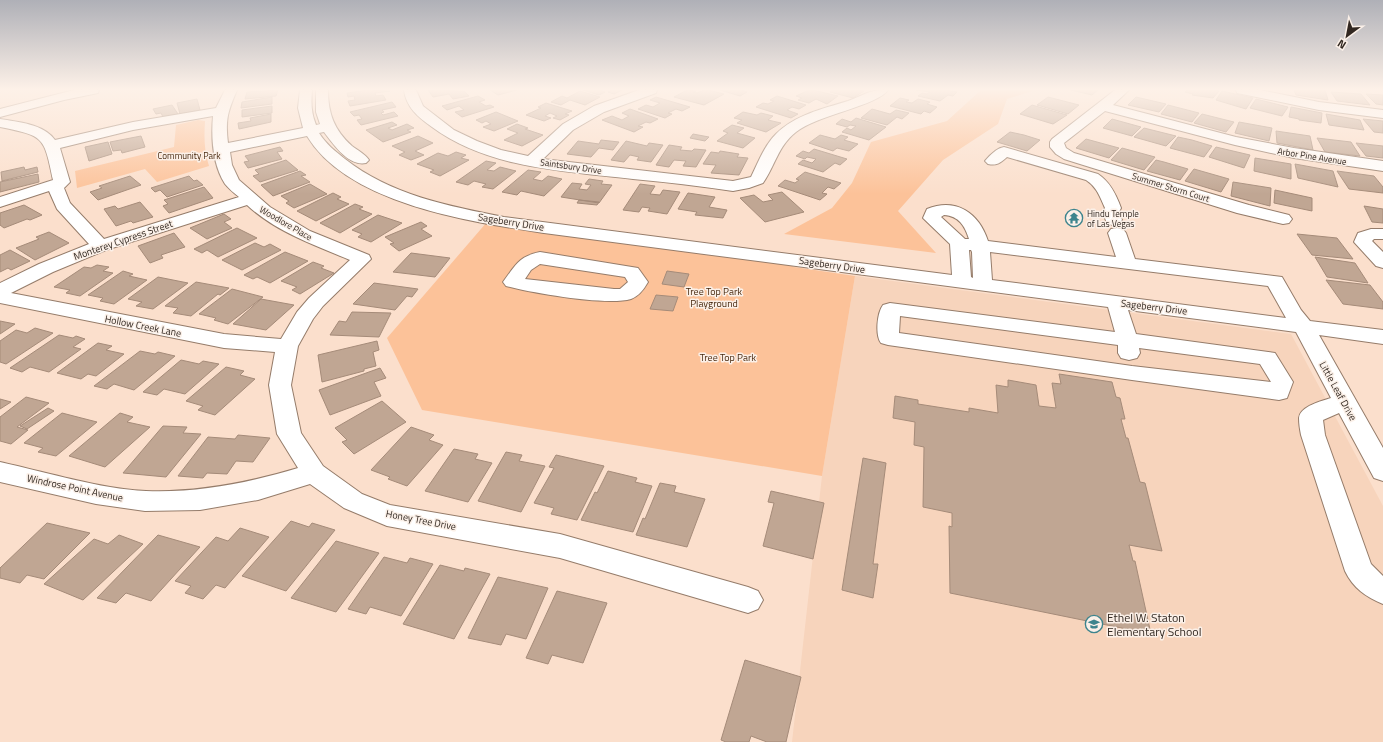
<svg xmlns="http://www.w3.org/2000/svg" width="1383" height="742" viewBox="0 0 1383 742" font-family="'Titillium Web',sans-serif">
<style>
.built{fill:#f7d4bc}
.green{fill:#fcc299}
.building{fill:#c0a693;stroke:#a58b79}
.lines{fill:none;stroke-linecap:round;stroke-linejoin:round}
.minor-casing{stroke:#957c6a;stroke-width:2}
.minor{fill:#fff;fill-rule:evenodd}
.labels{text-anchor:middle;dominant-baseline:central;stroke-width:3;stroke-linejoin:round;paint-order:stroke}
.far-park-label{font-size:9px;fill:#47280e;stroke:#fbf0e8}
.far-street-label{font-size:9px;fill:#322821;stroke:#fbf0e8}
.far-poi-label{font-size:9px;fill:#322821;stroke:#fbf0e8;text-anchor:start}
.street-label{font-size:10px;fill:#322821;stroke:#fbf0e8}
.park-label{font-size:10px;fill:#47280e;stroke:#fbf0e8}
.near-poi-label{font-size:12px;fill:#322821;stroke:#fbf0e8;text-anchor:start}
</style>
<rect width="100%" height="100%" fill="#fbdfcc"/>
<path class="built" d="M855,276l436,58 92,172v236h-591l30,-266z"/>
<path class="green" d="M981,90h55l-29,9 -9,25 -55,36 -45,51 38,42 -152,-19 48,-26 20,-25 19,-41 76,-21z
M198,120l7,1c-1,16 -1,30 4,45l-52,16 -12,-13 -68,19 -2,-17 99,-24 2,-22z
M487,222l300,41 7,4 61,9 -33,200 -400,-66 -35,-72z"/>
<path class="building" d="M278,90l-2,6 -31,3 2,-7z
M367,90l23,1 -15,2 1,3 7,-1 3,5 -36,6 -2,-5 7,-1 -1,-4 -6,1 -1,-4z
M428,90l36,1 5,5 -16,3 -4,-5 -16,3z
M490,90h27l-19,5z
M583,90h17l5,2 -6,3z
M610,90h12l-8,4 -6,-2 3,-2z
M687,90l9,1 -3,1 4,1 7,-3h4l16,4 -20,11 -30,-8z
M720,90h24h-2l5,2 -7,4z
M809,90h4l25,6 -11,8 -11,-5 -7,4 -11,-3 4,-2 -6,-2z
M832,90h28l4,1 -11,7 -23,-6z
M916,90h31l10,2 -4,4 -5,-1 -8,6 -22,-5 4,-3 5,1 3,-2z
M1071,90h27l-6,5z
M1187,90h29l3,1 -6,7 -21,-3 1,-1 -8,-2z
M1294,90h31l3,10 -32,-5z
M580,91l20,6 -15,8 -15,-5 -9,5 -10,-3 11,-6 5,2z
M1222,91l31,7 -7,11 -30,-9z
M1331,92l30,2 9,11 -33,-4z
M1366,94l17,1v10l-7,-1z
M478,96l7,4 -6,2 7,4 4,-1 4,2 -32,10 -7,-5 9,-2 -5,-4 -12,4 -5,-4z
M777,96l29,9 -7,4 -7,-2 -5,3 11,4 -7,4 -35,-11 7,-4 5,1 6,-3 -4,-1z
M272,97v7l-31,4 1,-6z
M656,97l34,10 -8,4 -6,-2 -8,4 4,1 -7,4 -27,-9 8,-4 7,2 7,-4 -10,-3z
M1048,97l31,8 -11,9 -31,-9z
M1136,97l30,7 -7,8 -31,-7z
M900,98l9,2 -3,2 6,1 6,-4 12,3 -3,2 10,3 -7,6 -6,-2 -3,3 -31,-8z
M197,99l3,11 -20,4 -3,-11z
M1256,99l32,8 -6,9 -32,-8z
M392,102l4,5 -14,3 2,2 -3,1 2,2 11,-3 4,4 -37,9 -4,-5 5,-1 -3,-4 -5,1 -4,-4z
M546,103l26,8 -7,3 4,1 -9,5 -7,-2 4,-2 -7,-3 -5,3 6,2 -7,3 -18,-6 15,-7 -3,-1z
M172,105l6,9 -15,3 -2,-4 -5,1 -3,-5z
M1032,105l35,10 -14,9 -33,-10z
M1168,105l31,8 -7,9 -31,-8z
M272,106v7l-30,4v-7z
M1291,107l31,6 -1,10 -22,-3v-1l-10,-2z
M630,109l28,10 -8,4 -4,-1 -8,4 5,1 -9,5 -32,-12 10,-4 10,4 7,-4 -7,-3z
M872,109l18,5 6,-4 13,3 -7,6 -5,-2 -10,8 -26,-7z
M496,112l22,9 -24,10 -11,-4 8,-3 -5,-3 -4,2 -6,-3z
M743,112l14,3 4,-2 12,3 -5,4 13,3 -15,9 -29,-9 5,-3 -8,-2z
M271,114v8l-32,7 -1,-6 13,-2 -1,-3z
M1202,114l32,8 -8,10 -32,-9z
M1326,114l34,6 4,10 -35,-5z
M856,118l30,9 -17,13 -27,-8 5,-4 4,2 5,-4 -6,-1 -3,2 -11,-3 6,-5 9,3z
M1112,119l29,8 -9,9 -29,-8z
M1363,119l20,2v12l-9,-1z
M392,122l5,3 -9,3 4,2 15,-6 7,4 -7,2 4,2 -28,10 -17,-12z
M1239,122l33,6 -3,13 -34,-8z
M517,124l11,4 -3,1 18,6 -21,11 -18,-6 14,-7 -11,-4z
M732,125l12,3 -7,5 18,5 -12,10 -26,-7 11,-8 -5,-2z
M1144,128l32,8 -10,10 -32,-9z
M1276,131l34,5 3,14 -36,-7z
M1010,132l14,3 16,5 -13,11 -30,-9z
M693,134l16,3 -4,4 -15,-3z
M820,135l15,4 6,-4 7,2 -4,3 14,4 -9,7 -12,-3 -4,3 -24,-8z
M141,136l4,11 -23,6 -1,-3 -8,1 -3,-9z
M418,136l15,7 -18,8 9,4 -13,5 -12,-5 6,-3 -13,-6z
M1178,137l14,3 20,6 -8,11 -34,-9z
M1317,138l34,4 9,14 -35,-4z
M1086,139l33,9 -10,10 -33,-10z
M601,140l18,2 -6,8 -14,-2 -8,9 -24,-3 11,-13 21,3z
M626,141l21,5 2,-3 14,2 -12,17 -14,-2 2,-3 -9,-2 -6,7 -13,-2z
M108,142l4,12 -23,7 -4,-14z
M1356,143l27,3v12l-17,-2z
M669,145l13,2 -2,3 12,1 2,-2 12,1 -10,17 -13,-1 3,-5 -12,-1 -5,7 -13,-2z
M280,147l3,4 -6,1 5,7 -34,9 -4,-6 5,-1 -4,-5z
M1216,147l34,8 -6,13 -35,-11z
M1122,148l33,9 -11,13 -33,-10z
M814,149l33,10 -7,6 -5,-2 -12,9 -25,-8 5,-4 9,3 4,-4 -9,-2 -2,2 -9,-3 7,-5 6,2z
M720,151l19,3 -2,3 11,1 -9,17 -28,-2 5,-8 -13,-1 8,-12 8,1z
M456,152l10,3 -5,3 8,2 -29,16 -10,-4 4,-2 -17,-6 21,-11 10,3z
M1255,158l36,6v15l-37,-8z
M286,160l12,10 -38,12 -7,-6 6,-2 -4,-4z
M1156,160l8,2 24,7 -8,11 -33,-9z
M486,161l10,2 -9,7 7,1 6,-4 16,4 -23,18 -11,-2 4,-3 -12,-3 -6,4 -12,-3z
M1295,164l38,7 5,16 -40,-9z
M24,167l1,3 12,-3 1,5 -36,9 -1,-9z
M1194,169l35,10 -8,13 -36,-11z
M528,170l13,2 -8,7 9,2 6,-5 14,3 -18,17 -23,-5 -4,4 -15,-3z
M300,171l6,4 -5,1 9,6 -37,14 -12,-11z
M1337,171l37,5 9,11v6l-34,-4z
M805,172l36,11 -7,6 -6,-2 -6,6 5,1 -7,6 -42,-14 7,-6 10,3 4,-3 -3,-1z
M38,174l1,8 -39,10v-10z
M130,176l11,9 -43,15 -8,-8 12,-4 -3,-2z
M189,176l5,5 3,-1 6,5 -36,12 -7,-7 -5,2 -4,-4z
M589,179l14,2 -2,3 11,1 -13,18 -38,-6 11,-14 10,1 -3,5 8,1 4,-5 -6,-1z
M1233,182l38,6 -1,18 -39,-10z
M310,184l17,10 -33,14 -8,-5 3,-2 -8,-5z
M640,184l15,2 -5,8 10,1 3,-5 17,2 -13,22 -19,-3 2,-3 -8,-1 -3,5 -16,-2z
M204,187l9,11 -44,15 -6,-7 5,-2 -4,-4z
M1275,190l37,8v13l-38,-8z
M782,192l22,20 -39,10 -25,-24 14,-3 9,7 10,-2 -5,-5z
M333,193l8,4 -4,2 12,5 -33,17 -19,-10z
M688,193l27,4 -6,10 18,3 -4,8 -28,-3 2,-3 -19,-3z
M579,200l20,2 -2,3 -20,-2z
M140,202l13,15 -20,6 -2,-2 -15,5 -12,-17 11,-3 3,3z
M355,204l8,3 -4,2 13,5 -32,19 -20,-10z
M24,205l18,10 -12,5 -3,-1 -23,9 -4,-3v-12z
M1364,206l19,3v14l-11,-1z
M224,214l7,5 -7,3 8,6 -25,11 -17,-11z
M378,215l24,8 -31,19 -13,-5 4,-3 -10,-4z
M421,222l6,4 -6,3 11,7 -33,15 -9,-7 4,-1 -9,-6z
M237,228l20,10 -39,19 -11,-7 -5,3 -8,-4z
M49,232l20,11 -34,17 -19,-12 23,-9 -3,-2z
M174,233l11,14 -24,8 2,3 -13,5 -12,-17z
M1297,234l40,4 16,21 -41,-4z
M255,243l9,4 6,-3 11,6 -39,20 -20,-10z
M10,250l20,11 -19,9 -3,-2 -8,4v-17z
M285,252l23,9 -38,22 -13,-6 -4,2 -9,-4z
M411,253l39,5 -15,19 -42,-5z
M1315,257l40,6 13,20 -41,-6z
M313,262l11,4 -3,2 13,5 -34,21 -8,-4 5,-3 -16,-6z
M97,265l12,2 -6,4 10,2 -33,23 -14,-3 4,-3 -16,-3 30,-20 7,1z
M123,271l10,3 -4,2 18,4 -33,24 -14,-3 3,-3 -15,-3z
M667,271l22,3 -5,13 -22,-3z
M158,277l30,6 -35,26 -17,-3 6,-4 -14,-3z
M1326,280l44,5 13,17v7l-40,-5z
M196,282l33,6 -9,7 -2,-1 -27,22 -18,-3 5,-5 -13,-2z
M374,283l44,6 -6,8 -5,-1 -12,14 -42,-6z
M232,289l31,8 -35,27 -14,-4 2,-2 -17,-4z
M656,295l22,2 -5,14 -23,-2z
M261,299l33,6 -28,25 -33,-6z
M352,312l39,1 -12,24 -49,-2 9,-14 7,1z
M0,321l15,3 -15,10z
M35,328l18,5 -47,31 -6,-2v-21l16,-11 11,3z
M59,335l14,3 3,-2 9,3 -12,8 8,2 -32,23 -19,-5 -8,5 -12,-4z
M377,341l2,9 -6,2 3,14 -12,3v2l-42,11 -4,-27z
M98,343l14,3 -6,4 18,4 -28,22 -8,-2 -7,5 -24,-6z
M140,351l15,3 3,-2 17,4 -41,34 -20,-6 -7,5 -13,-3z
M181,360l18,4 4,-3 16,3 -34,30 -21,-5 -7,6 -14,-3z
M226,367l18,4 -4,4 15,4 -40,36 -17,-5 5,-4 -17,-5z
M380,368l6,10 -12,4 7,14 -51,19 -11,-25z
M1059,374l53,8 4,15 4,1 5,21h-4l5,19h2l12,44 5,1 17,68 -33,-6 4,16h2l16,73 -201,-41 -1,-67 3,1v-14l-29,-6 1,-60 -10,-2 1,-23 -22,-4 2,-22 23,4v4l51,8v-4l29,5 -2,-28 12,2v-7l28,5 3,21 17,2 -4,-25 9,1z
M26,397l23,6 -32,24 11,3 -17,14 -11,-3v-24z
M0,399l11,3 -11,7z
M382,401l24,21 -52,32 -12,-12 5,-2 -12,-12z
M48,408l6,3 -27,18 -7,-3z
M62,413l35,9 -41,34 -18,-4 5,-4 -19,-5z
M120,413l13,4 -6,5 23,5 -45,40 -36,-11z
M163,426l24,1 -4,6 18,1 -35,43 -43,-4z
M411,427l23,8 -5,5 14,5 -36,41 -19,-7 2,-2 -19,-7z
M238,435l32,3 -17,24 -17,-1 -9,13 -20,-1 -4,5 -25,-2 30,-39 27,2z
M454,449l24,5 -3,5 17,4 -24,39 -43,-11z
M506,452l16,3 -3,6 26,5 -24,46 -43,-11z
M556,455l48,11 -27,54 -26,-6 3,-6 -20,-5 20,-35 -5,-1z
M863,458l23,5 -13,101h5l-5,34 -31,-8z
M608,471l29,7 -2,4 17,4 -19,46 -52,-12 14,-28 2,1z
M660,483l16,3 -2,6 31,7 -18,48 -51,-12 7,-17 2,1z
M771,491l53,12 -11,56 -50,-13 11,-43 -6,-1z
M291,521l18,6 3,-4 23,7 -49,61 -44,-15z
M47,523l43,10 -46,46 -17,-4 -7,8 -20,-5v-10z
M240,528l29,9 -44,51 -9,-3 -13,14 -18,-6 6,-7 -16,-5 41,-44 12,4z
M119,535l24,9 -60,56 -39,-16 50,-45 14,5z
M158,535l42,12 -49,54 -25,-8 -10,10 -19,-5z
M336,541l43,12 -43,59 -45,-14z
M384,557l23,6 3,-5 23,6 -32,52 -31,-9 -4,7 -18,-5z
M440,565l24,6 1,-3 25,6 -36,65 -51,-15z
M498,577l50,11 -22,51 -20,-5 -5,11 -33,-7z
M557,591l50,12 -24,60 -31,-8 -4,9 -22,-6z
M745,660l56,17 -15,65h-19l-16,-6 -2,6h-23l-5,-2z"/>
<g class="lines">
<defs>
<path id="minor" d="M74,90h25l-1,3 -34,7 -64,17v-8z
M225,90h12c-9,21 -12,29 -9,53l75,-15 -5,-20 2,-18h12c-1,13 -1,23 4,35l4,-1 -4,-12v-22h12c0,23 6,40 24,56 5,4 13,8 17,14l-3,3c-17,4 -33,-19 -42,-31l-5,1c7,11 16,18 26,26 46,36 103,47 159,58l448,58 -2,-31 -27,-26 4,-9c29,-12 52,4 61,32l128,16 -8,-24 3,-4 6,-1 6,1 3,4 9,26 147,18 19,33 9,11 73,9v14l-64,-9 64,113v33l-9,-3 -35,-65 -16,7 2,15 46,129 12,12v28c-17,-7 -30,-16 -38,-33l-44,-136c-1,-5 -2,-11 -2,-17 1,-12 23,-17 32,-20l-35,-66 -168,-22 8,24 139,19 18,29 -6,16 -8,2 -147,-20 -244,-35 -7,-2c-6,-8 -4,-30 2,-38l7,-2 225,29 -7,-25 -564,-74c-73,-11 -196,-29 -237,-97l-77,16 2,13 7,15 31,27 40,24 59,24 2,4 -48,47 -10,13 -15,27 -7,39 10,48 22,33 39,28 28,11 170,29 188,53 10,4 5,9 -5,9 -10,4 -188,-55 -173,-32 -43,-18 -34,-24 -52,16 -58,10 -55,1 -49,-7 -96,-22v-20c46,10 100,27 146,29 52,2 102,-8 152,-23l-21,-34 -8,-49 6,-33 -51,-4 -224,-45v-20l39,-19 50,-20 -32,-35 -8,-18 -49,16v-10l53,-17c-9,-44 -9,-44 -53,-53v-8c18,3 44,5 55,21l78,-18 83,-14zM213,116c-2,22 0,49 12,68 4,5 9,9 14,13l-135,42 -34,-36 -6,-15 6,-6 -10,-34 73,-18zM247,205c29,27 67,40 103,55l-41,38 -12,14 -16,27 -57,-5 -213,-41 42,-21 53,-22zM944,215c15,1 21,11 25,24h-4l-24,-22zM969,250h2l1,2 1,26 -2,-1zM990,252l278,34 18,32 -294,-38zM900,316l218,29v8l3,5 8,2 8,-2 3,-5 -1,-5 121,16 11,18 -139,-16 -233,-33z
M404,90h12l7,16 31,24 23,11 24,9 27,6 35,-32 31,-18 45,-16h18l-1,3 -52,19 -31,18 -30,29 190,22 18,-4c7,-14 13,-31 25,-43 19,-19 46,-25 72,-33 16,-6 22,-12 40,-11 -11,16 -71,25 -92,42 -18,14 -21,34 -33,51l-14,5 -16,3c-33,-5 -67,-9 -100,-12 -68,-8 -144,-10 -201,-52 -14,-10 -26,-20 -28,-37z
M1115,90h14l-16,15 123,32 58,11 89,13v10l-89,-13 -59,-13 -130,-34 -41,32 2,5 8,5 175,52 40,10 3,4 -3,4 -6,1 -46,-11 -173,-54 -8,-5 -6,-7v-5l2,-3z
M1236,90h24l59,12 64,8v8l-64,-8 -77,-16 -5,-1z
M1004,147l94,27c12,8 18,20 23,34l-2,4 3,8 -3,4 -6,1 -6,-1 -4,-12 2,-4c-5,-11 -8,-21 -19,-28l-79,-23c-7,6 -10,9 -19,7l-3,-3c5,-6 12,-13 19,-14z
M1371,229h12v10h-9l-2,2 11,11v16l-7,-2 -22,-24 4,-9z
M540,252l98,16 10,14c-4,7 -9,14 -17,17 -24,7 -99,-6 -125,-13l-3,-4c12,-16 16,-26 37,-30zM540,264l85,13 3,5 -8,7h-6l-89,-10 6,-9z"/>
</defs>
<use href="#minor" class="minor-casing"/>
<use href="#minor" class="minor"/>
</g>
<linearGradient id="sky" x2="0" y2="1"><stop stop-color="#afb0b7"/><stop offset="0.46" stop-color="#fdf1e8"/><stop offset="1" stop-color="#fdf1e8" stop-opacity="0"/></linearGradient>
<rect width="1383" height="194" fill="url(#sky)"/>
<defs>
<symbol id="temple-ring" viewBox="-11 -11 22 22"><circle r="9.5" fill="#fbf0e8" stroke="#3d848d" stroke-width="1.5"/><path d="M0-6L5-2H3V0L6.5 2.5H4V6H1.5V3h-3V6H-4V2.5H-6.5L-3 0V-2H-5Z" fill="#3d848d"/></symbol>
<symbol id="school-ring" viewBox="-11 -11 22 22"><circle r="9.5" fill="#fbf0e8" stroke="#3d848d" stroke-width="1.5"/><path d="M0-5L7-2L0 1L-7-2ZM-4 1L0 2.5L4 1V4Q0 6-4 4Z" fill="#3d848d"/></symbol>
</defs>
<g fill-rule="evenodd">
<use href="#temple-ring" x="1064" y="208" width="20" height="20"/>
<use href="#school-ring" x="1084" y="614" width="20" height="20"/>
</g>
<g class="labels">
<g class="far-park-label">
<text x="189" y="155">Community Park</text>
</g>
<g class="far-street-label">
<text transform="translate(1312 156) rotate(9)">Arbor Pine Avenue</text>
<text transform="translate(571 166) rotate(8)">Saintsbury Drive</text>
<text transform="translate(1171 187) rotate(17)">Summer Storm Court</text>
<text transform="translate(286 223) rotate(30)">Woodlore Place</text>
</g>
<g class="far-poi-label">
<text x="1087" y="213">Hindu Temple<tspan x="1087" dy="10">of Las Vegas</tspan></text>
</g>
<g class="street-label">
<text transform="translate(511 222) rotate(9)">Sageberry Drive</text>
<text transform="translate(123 240) rotate(-19)">Monterey Cypress Street</text>
<text transform="translate(832 265) rotate(8)">Sageberry Drive</text>
<text transform="translate(1154 307) rotate(7)">Sageberry Drive</text>
<text transform="translate(143 326) rotate(11)">Hollow Creek Lane</text>
<text transform="translate(1338 391) rotate(61)">Little Leaf Drive</text>
<text transform="translate(75 488) rotate(12)">Windrose Point Avenue</text>
<text transform="translate(421 520) rotate(11)">Honey Tree Drive</text>
</g>
<g class="park-label">
<text x="714" y="291">Tree Top Park<tspan x="714" dy="12">Playground</tspan></text>
<text x="728" y="357">Tree Top Park</text>
</g>
<g class="near-poi-label">
<text x="1107" y="617">Ethel W. Staton<tspan x="1107" dy="14">Elementary School</tspan></text>
</g>
</g>
<g transform="translate(1347 36) rotate(212)" stroke="#fbf0e8" stroke-width="3" paint-order="stroke">
<path d="M0-3L7 15L0 10L-7 15Z" fill="#322821"/>
<text y="-6" font-size="11" font-weight="bold" text-anchor="middle" fill="#322821">N</text>
</g>
</svg>
